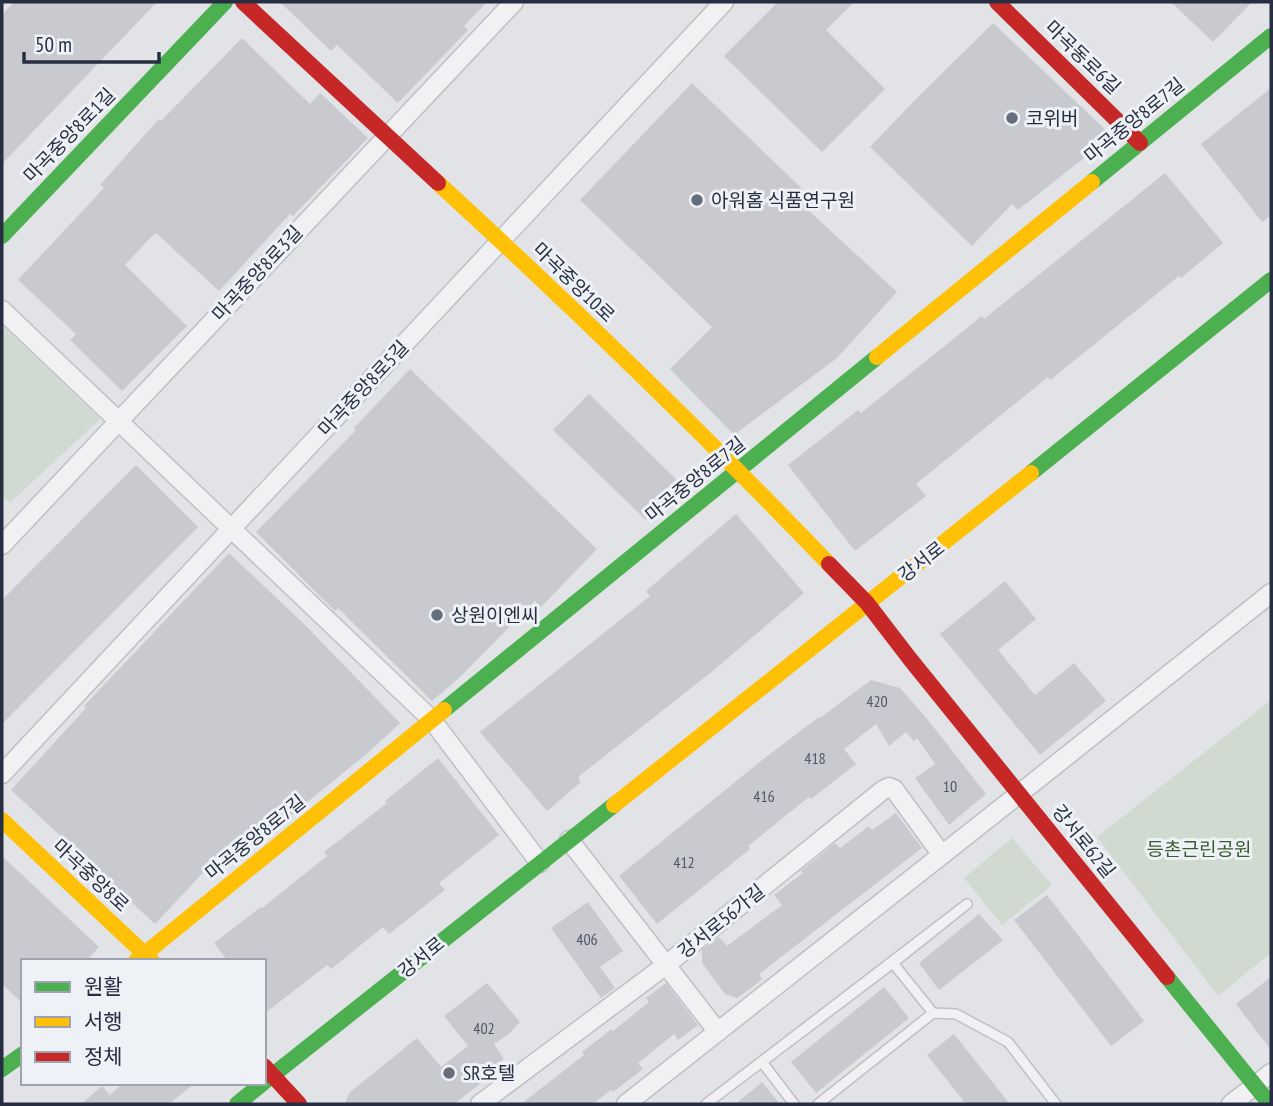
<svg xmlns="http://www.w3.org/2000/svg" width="1273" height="1106" viewBox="0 0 1273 1106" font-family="'PT Sans Narrow','Noto Sans KR',sans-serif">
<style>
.green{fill:#d0dad1}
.building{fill:#c8cacf}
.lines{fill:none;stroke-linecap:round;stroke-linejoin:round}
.lane-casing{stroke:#bec0c5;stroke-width:12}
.street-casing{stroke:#bec0c5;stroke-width:21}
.lane{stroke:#f1f1f3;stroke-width:9}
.street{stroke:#f1f1f3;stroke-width:18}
.fast{stroke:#4caf50;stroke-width:16}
.slow{stroke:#ffc107;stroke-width:16}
.jam{stroke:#c62828;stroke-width:16}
.poi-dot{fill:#686d7b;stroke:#eef1f6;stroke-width:2.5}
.labels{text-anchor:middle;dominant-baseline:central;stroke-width:6;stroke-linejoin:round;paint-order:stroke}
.number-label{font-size:16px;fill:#515766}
.street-label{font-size:19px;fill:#272e41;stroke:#eef1f6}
.poi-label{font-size:19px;fill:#272e41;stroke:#eef1f6;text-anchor:start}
.park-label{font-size:19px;fill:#375e33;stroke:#eef1f6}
</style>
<rect width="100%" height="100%" fill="#e1e3e7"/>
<path class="green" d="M2,325l98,94 -90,84 -8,-8z
M1271,700v253l-53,43 -121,-159z
M1012,838l40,47 -50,40 -38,-47z"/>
<path class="building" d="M14,2h143l-155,162v-149z
M280,2h207l-23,24 4,4 -70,73 -61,-58 -6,6z
M778,2h76l-28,28 59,59 -63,63 -98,-96z
M1171,2h81l-39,40z
M993,23l119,113 -94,74 -6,-6 -40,42 -102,-99 44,-46z
M242,38l68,66 10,-11 48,45 -75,78 -3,-2 -71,77 -63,-58 -2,1 -29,31 62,61 -65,65 -52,-51 6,-6 -58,-54 86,-92 -4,-3 59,-66 2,2z
M692,83l123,118 -8,8 90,83 -60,66 -103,77 -64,-66 42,-42 -132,-127z
M1271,88v127l-9,7 -61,-78z
M1165,173l58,70 -42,35 -2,-2 -129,104 -2,-3 -132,107 10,12 -71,55 -67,-86 70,-55 3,3 121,-97 2,3z
M410,369l187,180 -56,58 -6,-6 -77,78 -26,22 -94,-93 -3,3 -79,-79 100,-102 -2,-2z
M589,394l92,90 -35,36 -93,-90z
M136,465l62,62 -196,197v-124z
M736,514l68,79 -90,77 -136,107 3,5 -34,29 -67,-79 170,-136 -4,-5z
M229,553l76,72 95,98 -30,28 -130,106 -11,-12 -74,79 -144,-134 75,-82 -2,-2z
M1005,581l31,38 -38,31 37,45 39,-32 32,38 -66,54 -100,-121z
M871,680l29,8 28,32 58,74 -37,31 -34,-47 20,-14 -18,-26 -3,3 -8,-9 -17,14 -13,-22 -32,25 12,15 -45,35 -2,-2 -61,49 2,3 -93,75 -38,-48 147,-119 53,-40 1,1z
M438,758l61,77 -60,48 6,7 -56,44 -6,-7 -52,42 -4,-4 -63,49v-53h-36l-14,-18 47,-36 1,1 65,-52 -3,-4 63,-49 -2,-2z
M896,813l26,35 -163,126 3,5 -7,6 -18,13 -12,-4 -23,-31v-13l17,-13 8,9 55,-41 -8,-10 29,-22 -2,-2 34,-28 5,5 29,-22 3,4z
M2,856l97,91 -13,14h-63v43l-21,-20z
M1047,895l97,126 -33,25 -97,-126z
M588,902l35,49 -23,16 15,21 -14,10 -50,-70z
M979,914l24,26 -64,50 -20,-27z
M1271,977v73l-35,-46z
M487,983l33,39 -11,12 -15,10 10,15 -20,14 5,4 -35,27h-109l4,-11 68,-55 24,29 27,-21 -24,-30z
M666,983l32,42 -20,15 -4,-6 -36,29 5,6 -30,23 -2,-2 -18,14h-72l63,-49 -2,-3 30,-23 1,2 36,-29 -3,-4z
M884,987l25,31 -93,75 -25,-31z
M954,1034l56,70h-44l-39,-49z
M762,1082l18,22h-44z
M123,1083h72l-26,21h-88l21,-18 8,9z"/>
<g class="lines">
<defs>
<path id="lane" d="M967,904l-74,59 -187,141z
M893,963l40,50
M762,1062l32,42
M818,1104l115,-91 23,1 52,28 48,62"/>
<path id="street" d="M2,310l430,410 108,143
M2,545l512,-543
M2,774l722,-772
M569,840l149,192
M480,1104l186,-139 217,-175 6,-3 5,2 48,66
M626,1104l393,-310 252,-201
M1231,1104l40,-31"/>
</defs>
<use href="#lane" class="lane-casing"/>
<use href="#street" class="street-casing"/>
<use href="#lane" class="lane"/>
<use href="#street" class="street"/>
<path class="fast" d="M1092,182l179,-146
M2,236l223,-234
M1031,473l240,-193
M444,710l433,-353
M1167,977l103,127
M2,1069l21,-15
M264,1082l350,-277
M237,1104l26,-21"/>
<path class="slow" d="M438,183c134,123 265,250 391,381
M877,357l215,-175
M614,805l417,-332
M2,820l150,141
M136,961l308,-251"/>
<path class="jam" d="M243,2l195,181
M997,2l143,141
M829,564l38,39 43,56 257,318
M264,1066l35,38"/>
</g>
<g class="poi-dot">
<circle cx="1012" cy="118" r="7"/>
<circle cx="697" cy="200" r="7"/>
<circle cx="437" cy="615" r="7"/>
<circle cx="449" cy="1073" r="7"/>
</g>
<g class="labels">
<g class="number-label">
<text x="877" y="701">420</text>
<text x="815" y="758">418</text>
<text x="950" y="786">10</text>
<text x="764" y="796">416</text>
<text x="684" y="862">412</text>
<text x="587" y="939">406</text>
<text x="484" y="1028">402</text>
</g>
<g class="street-label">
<text transform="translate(1083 57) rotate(44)">마곡동로6길</text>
<text transform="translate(1134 120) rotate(-39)">마곡중앙8로7길</text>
<text transform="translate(69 135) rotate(-46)">마곡중앙8로1길</text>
<text transform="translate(257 273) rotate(-47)">마곡중앙8로3길</text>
<text transform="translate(574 282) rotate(44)">마곡중앙10로</text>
<text transform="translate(363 388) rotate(-47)">마곡중앙8로5길</text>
<text transform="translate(695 479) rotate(-39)">마곡중앙8로7길</text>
<text transform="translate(921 561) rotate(-38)">강서로</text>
<text transform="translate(255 837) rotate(-39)">마곡중앙8로7길</text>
<text transform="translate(1084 841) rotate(51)">강서로62길</text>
<text transform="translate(91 875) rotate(43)">마곡중앙8로</text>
<text transform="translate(721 921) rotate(-39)">강서로56가길</text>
<text transform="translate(421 957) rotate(-39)">강서로</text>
</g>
<g class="poi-label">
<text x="1026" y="118">코위버</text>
<text x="711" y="200">아워홈 식품연구원</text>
<text x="451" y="615">상원이엔씨</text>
<text x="463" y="1073">SR호텔</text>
</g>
<g class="park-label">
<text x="1199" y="849">등촌근린공원</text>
</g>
</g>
<rect width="1273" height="1106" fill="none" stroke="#272e41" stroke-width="7"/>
<rect x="21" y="959" width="245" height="126" fill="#eef1f6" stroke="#9ea3ae" stroke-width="2"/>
<rect x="35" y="982" width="35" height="10" fill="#4caf50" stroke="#9ea3ae" stroke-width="2"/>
<text x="84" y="994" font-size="21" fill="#272e41">원활</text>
<rect x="35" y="1017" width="35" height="10" fill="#ffc107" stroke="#9ea3ae" stroke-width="2"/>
<text x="84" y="1029" font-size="21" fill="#272e41">서행</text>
<rect x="35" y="1052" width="35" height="10" fill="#c62828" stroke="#9ea3ae" stroke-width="2"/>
<text x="84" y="1064" font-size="21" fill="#272e41">정체</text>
<path d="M24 52v10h135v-10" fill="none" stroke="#272e41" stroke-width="3.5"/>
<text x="35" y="52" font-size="21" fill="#272e41" stroke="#eef1f6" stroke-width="5" paint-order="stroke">50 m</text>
</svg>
